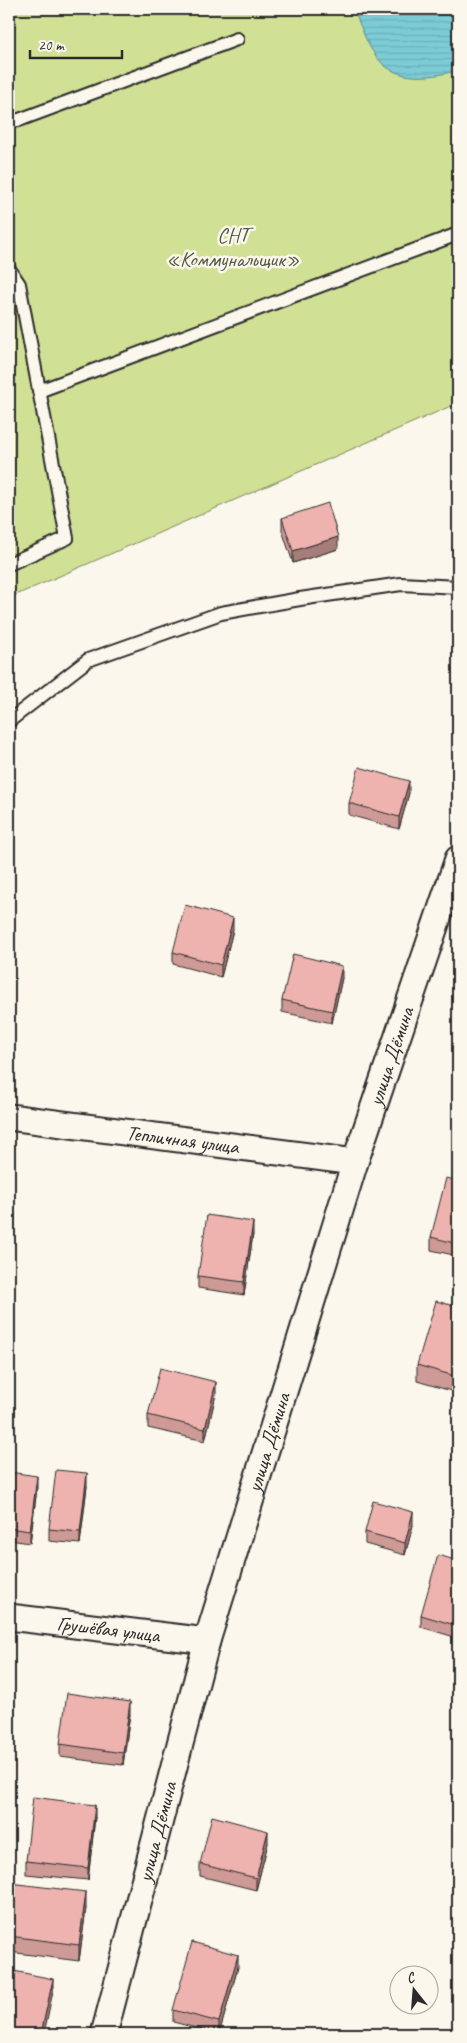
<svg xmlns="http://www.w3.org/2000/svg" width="467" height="2043" viewBox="0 0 467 2043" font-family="Caveat,sans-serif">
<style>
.green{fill:#d0e094;stroke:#7e8660}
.water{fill:url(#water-rules);stroke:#5c8c92}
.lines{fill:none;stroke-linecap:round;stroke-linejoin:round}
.lane-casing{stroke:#2b2b2b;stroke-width:16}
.street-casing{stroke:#2b2b2b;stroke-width:29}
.lane{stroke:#fbf7ec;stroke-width:12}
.street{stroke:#fbf7ec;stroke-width:25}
.wall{fill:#ce9a96;stroke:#2b2b2b}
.shaded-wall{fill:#a77d7a;stroke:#2b2b2b}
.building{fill:#efb3af;stroke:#2b2b2b}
.labels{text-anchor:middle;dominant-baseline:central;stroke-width:5;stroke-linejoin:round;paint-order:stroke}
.park-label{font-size:21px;fill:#545845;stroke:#fbf7ec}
.street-label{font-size:21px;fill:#2b2b2b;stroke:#fbf7ec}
</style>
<defs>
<pattern id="water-rules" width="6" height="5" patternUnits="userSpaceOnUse" patternTransform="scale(1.25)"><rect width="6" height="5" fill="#7cccd6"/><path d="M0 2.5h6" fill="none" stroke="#6bafb8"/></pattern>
</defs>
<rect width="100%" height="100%" fill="#fbf7ec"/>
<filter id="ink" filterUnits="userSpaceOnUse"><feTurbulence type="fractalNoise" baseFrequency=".02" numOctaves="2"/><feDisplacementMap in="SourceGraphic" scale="10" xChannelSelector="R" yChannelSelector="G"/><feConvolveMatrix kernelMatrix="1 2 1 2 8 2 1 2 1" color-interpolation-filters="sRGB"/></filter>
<g filter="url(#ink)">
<path class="green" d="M9,9h449v394l-449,195z"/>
<path class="water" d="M354,9h104v61c-22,7 -56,12 -75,-6 -15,-14 -22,-37 -29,-55z"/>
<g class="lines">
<defs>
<path id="lane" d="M9,121l10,-1 218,-81
M9,269l10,15 48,254 -58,26
M39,391l419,-157
M9,721l79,-61 133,-47 79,-14 101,-15 57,3"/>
<g id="street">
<path id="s1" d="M9,1117l346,45"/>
<path id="s2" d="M9,1617l198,24"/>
<path id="s3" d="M104,2034l103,-393 148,-479 103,-303"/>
</g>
</defs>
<use href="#lane" class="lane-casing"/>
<use href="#street" class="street-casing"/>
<use href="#lane" class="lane"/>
<use href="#street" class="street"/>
</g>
<path class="wall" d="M282,518l56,31 -45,14 -11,-33z
M409,793l-10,36 -50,-14v-12z
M233,930l-12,47 -48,-13v-12z
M342,978l-10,45 -50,-11v-12z
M458,1087v20l-2,-1v-12z
M458,1181v75l-27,-6v-13z
M253,1234l-9,61 -46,-7v-12z
M458,1307v86l-41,-12v-16z
M216,1394l-11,47 -57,-13v-13z
M9,1472l28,16 -7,55 -21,-3z
M87,1486l-7,58 -31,-3v-12z
M413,1525l-8,30 -40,-11v-12z
M458,1561v77l-37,-11v-12z
M130,1714l-7,51 -63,-8v-13z
M95,1817l-7,63 -62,-6v-13z
M268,1843l-12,47 -56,-14v-12z
M9,1883l77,25 -7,53 -70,-9z
M238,1967l-19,67 -46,-12v-12z"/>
<path class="shaded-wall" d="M338,537v12l-45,14v-12z
M409,781v12l-10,36v-12z
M233,918v12l-12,47v-12z
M342,966v12l-10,45v-12z
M253,1222v12l-9,61v-13z
M216,1382v12l-11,47v-12z
M87,1473v13l-7,58v-12z
M37,1476v12l-7,55v-12z
M413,1512v13l-8,30v-12z
M130,1702v12l-7,51v-12z
M95,1805v12l-7,63v-12z
M268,1831v12l-12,47v-12z
M86,1892v16l-7,53v-16z
M238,1955v12l-19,67v-12z
M53,1979v12l-9,43h-3z"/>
<path class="building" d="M328,503l10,34 -45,14 -11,-33z
M359,767l50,14 -10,36 -50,-14z
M185,905l48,13 -12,47 -48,-13z
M293,954l49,12 -10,45 -50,-11z
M446,1178l12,3v63l-27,-7z
M207,1215l46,7 -9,60 -46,-6z
M436,1301l22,6v70l-41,-12z
M160,1368l56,14 -11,47 -57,-14z
M56,1470l31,3 -7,59 -31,-3z
M9,1472l28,4 -7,55 -21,-3z
M373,1501l40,11 -8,31 -40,-11z
M438,1555l20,6v65l-37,-11z
M67,1693l63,9 -7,51 -63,-9z
M33,1797l62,8 -7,63 -62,-7z
M212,1816l56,15 -12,47 -56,-14z
M9,1883l77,9 -7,53 -70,-9z
M192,1942l46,13 -19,67 -46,-12z
M9,1970l44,9 -12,55h-23l-9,-2z"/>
</g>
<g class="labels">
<g class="park-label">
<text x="233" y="235">СНТ<tspan x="233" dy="24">«Коммунальщик»</tspan></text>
</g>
<g class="street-label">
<text stroke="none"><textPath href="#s3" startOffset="1019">улица Дёмина</textPath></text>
<text stroke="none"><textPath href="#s1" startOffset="175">Тепличная улица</textPath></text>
<text stroke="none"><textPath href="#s3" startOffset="614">улица Дёмина</textPath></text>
<text stroke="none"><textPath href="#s2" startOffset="100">Грушёвая улица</textPath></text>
<text stroke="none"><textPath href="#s3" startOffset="209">улица Дёмина</textPath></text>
</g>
</g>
<rect width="467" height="2043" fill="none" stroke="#fbf7ec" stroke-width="30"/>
<rect x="15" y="15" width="437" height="2013" fill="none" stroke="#2b2b2b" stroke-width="2" filter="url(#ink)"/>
<g transform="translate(414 1990) rotate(343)"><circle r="24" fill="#fbf7ec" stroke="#a8a59f"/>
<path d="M0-4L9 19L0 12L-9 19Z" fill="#2b2b2b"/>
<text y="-8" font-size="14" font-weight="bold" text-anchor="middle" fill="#2b2b2b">С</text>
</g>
<path d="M30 50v8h92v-8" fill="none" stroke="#2b2b2b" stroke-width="2.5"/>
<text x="38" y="50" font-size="15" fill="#2b2b2b" stroke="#fbf7ec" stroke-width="4" paint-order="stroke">20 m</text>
</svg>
